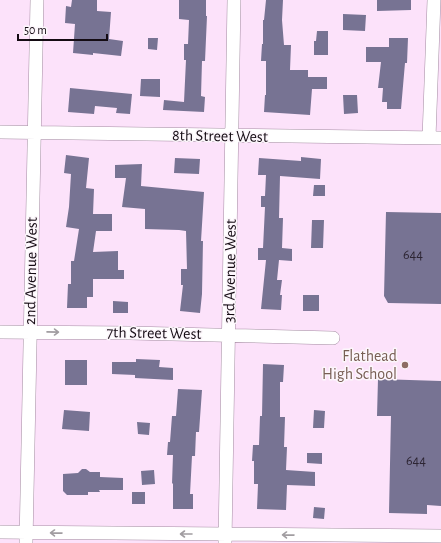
<svg xmlns="http://www.w3.org/2000/svg" width="441" height="543" viewBox="0 0 441 543" font-family="'Alegreya Sans',sans-serif">
<style>
.building{fill:#777393}
.lines{fill:none;stroke-linecap:round;stroke-linejoin:round}
.minor-casing{stroke:#a48ca2;stroke-width:14}
.minor{stroke:#fff;stroke-width:13}
.oneway{stroke:#a19da1}
.education-dot{fill:#8d6e63;stroke:#fcf6fb;stroke-width:1.5}
.labels{text-anchor:middle;dominant-baseline:central;stroke-width:3;stroke-linejoin:round;paint-order:stroke}
.number-label{font-size:14px;fill:#2d2533}
.street-label{font-size:16px;fill:#140b13;stroke:#fcf6fb}
.education-label{font-size:16px;fill:#785e54;stroke:#fcf6fb;text-anchor:end}
</style>
<rect width="100%" height="100%" fill="#fce2fa"/>
<path class="building" d="M72,0h25v11l14,1 -2,27 14,2 -2,15 -28,-3v2l-20,-2 2,-29 -10,-1 1,-17 5,1z
M179,0h27v16h1l-2,45h-3l-1,35 4,1 -1,15 -41,-2 1,-10 20,2 2,-42h-2v-16h4l1,-24 -10,-1z
M266,0h17l-1,20 2,25h7l-1,25h18v7h19v12h-15l-2,26 -46,-3 1,-17h1v-34h-5l1,-17h1v-24h1z
M377,0h34v10l-34,1z
M343,14l23,1 -1,16 -22,-1z
M317,31h11v24h-14v-14h2z
M148,38h10l-1,12 -9,-1z
M389,38h19l-1,25h-2l-4,46h-14v-7h-5l1,-14h-5l3,-26h-15v-15h23z
M141,79h19v18l-20,-1z
M70,88l62,6 -2,20 -14,-1 1,-5 -22,-2 -1,8 -26,-2z
M343,95h14l1,18 -14,1z
M66,155l23,3 -3,30 8,1 -1,25h19v17h-16l-3,21 25,-1v19h6v9h-31v18h-6v11h-20l1,-24h3v-23h3l5,-32 -13,-2 3,-20 2,-33 -7,-1z
M301,157l20,2 -1,20 -40,-3 -1,42h4l-1,30 10,1v12l-13,-1 -2,20h5l-2,15h2l-1,15 -20,-1 5,-49h-8v-12h5l2,-41h-4v-11h4l1,-21h-8l1,-17 42,3z
M175,158l25,1 -1,15 -25,-1z
M142,164l-1,22 63,6 -3,49h2l-1,53 -2,19 -20,-2 3,-26h-2v-16h6l-1,-38 -7,-1 -34,-1v-20l-23,-2 4,-29h-11v-13z
M314,185h11v11h-12z
M386,212l55,1v91l-53,-1 -4,-7z
M312,220h12l-1,28h-12z
M303,295h16v16h-16z
M113,301l15,1v11h-15z
M136,359l24,1 -1,7 14,1v12l-38,-2v-3l-23,-1v-12h24z
M65,360h22v25h-22z
M263,364l21,1 -1,17h-3v35h5l-1,30h3l-1,23 29,2v14l-28,-1 -1,25 -29,-1 1,-25h-4v-23h-2l1,-16h6l1,-29h2z
M378,379l63,2v125l-14,-1v9l-38,-1 2,-97h-14z
M178,389l24,1 -3,42h-3l-1,24h-3l-2,38h3v15h-20v-26l-1,1 1,-29h-6l1,-13h2l2,-26h4z
M64,410l26,2 -1,19 -27,-2z
M314,410l11,1 -1,17h-11z
M137,422l13,1 -1,12 -11,-1z
M307,453h15v11l-15,-1z
M82,469h4l4,3h10v5l23,1v12h-24l1,2h-12v3h-21l-4,-4v-17l15,-1z
M154,470l1,14 -13,1 -1,-14z
M132,492h13v12h-13z
M314,507l11,1 -1,11 -11,-1z"/>
<g class="lines">
<defs>
<path id="minor" d="M0,132l441,6
M429,138l5,-138
M0,332l130,1 203,5
M0,532l441,4
M26,543l11,-543
M225,543l9,-543"/>
</defs>
<use href="#minor" class="minor-casing"/>
<use href="#minor" class="minor"/>
</g>
<defs><path id="oneway-shaft" d="M-6 0H5M1.5-3L5.5 0L1.5 3" fill="none" stroke-width="1.6" stroke-linecap="round" stroke-linejoin="round"/></defs>
<g class="oneway">
<use href="#oneway-shaft" transform="translate(53 332) rotate(1)"/>
<use href="#oneway-shaft" transform="translate(56 533) rotate(-179)"/>
<use href="#oneway-shaft" transform="translate(186 534) rotate(180)"/>
<use href="#oneway-shaft" transform="translate(288 535) rotate(-179)"/>
</g>
<circle class="education-dot" cx="405" cy="365" r="4"/>
<g class="labels">
<g class="number-label">
<text x="413" y="255">644</text>
<text x="416" y="461">644</text>
</g>
<g class="street-label">
<text transform="translate(220 136) rotate(1)">8th Street West</text>
<text transform="translate(31 271) rotate(-89)">2nd Avenue West</text>
<text transform="translate(230 271) rotate(-89)">3rd Avenue West</text>
<text transform="translate(154 333) rotate(1)">7th Street West</text>
</g>
<g class="education-label">
<text x="397" y="356">Flathead<tspan x="397" dy="18">High School</tspan></text>
</g>
</g>
<path d="M18 34v6h89v-6" fill="none" stroke="#140b13" stroke-width="2"/>
<text x="24" y="34" font-size="12" fill="#140b13" stroke="#fcf6fb" stroke-width="3" paint-order="stroke">50 m</text>
</svg>
